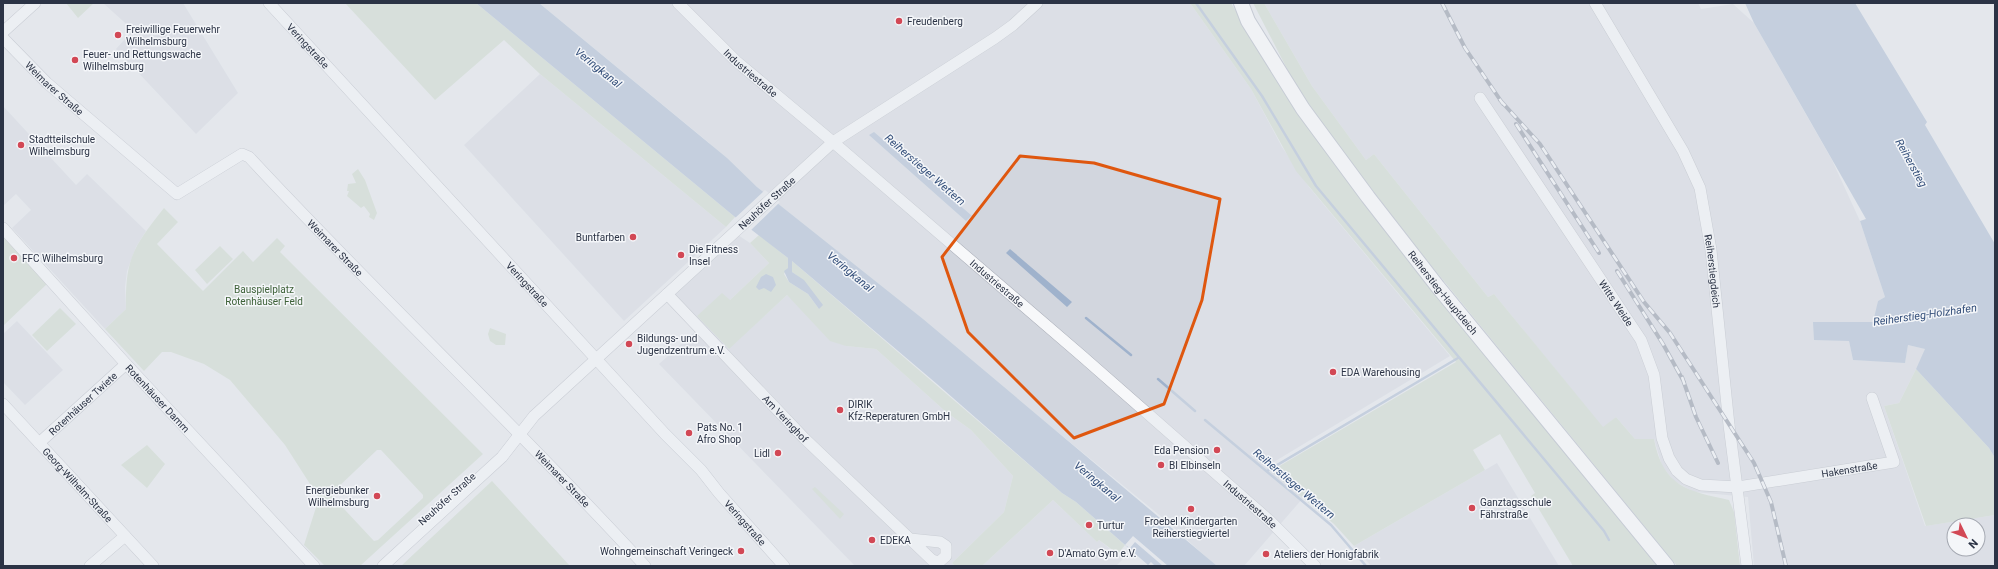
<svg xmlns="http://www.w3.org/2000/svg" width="1998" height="569" viewBox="0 0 1998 569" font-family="Roboto,sans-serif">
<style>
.built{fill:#d2d6de;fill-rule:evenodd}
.green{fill:#c8d6c5;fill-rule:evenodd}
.water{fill:#9fb2cc}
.pier{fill:#e4e7ec}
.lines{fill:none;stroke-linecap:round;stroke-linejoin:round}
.stream{stroke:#9fb2cc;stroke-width:2.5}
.minor-casing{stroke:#a9adb7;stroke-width:12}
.major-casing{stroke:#a3aab8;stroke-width:16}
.minor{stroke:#f7f8fa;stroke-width:11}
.major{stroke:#fff;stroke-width:14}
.rail-casing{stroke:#7d8596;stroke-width:4}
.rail{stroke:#f4f6f9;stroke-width:2.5;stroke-dasharray:8;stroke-linecap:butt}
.marked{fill:none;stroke:#df570f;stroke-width:3;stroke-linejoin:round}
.poi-dot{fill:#d24855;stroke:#f4f6f9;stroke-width:1.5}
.labels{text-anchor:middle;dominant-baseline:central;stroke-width:3;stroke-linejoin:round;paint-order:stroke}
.poi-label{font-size:10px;fill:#2b3345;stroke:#f4f6f9;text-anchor:start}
.street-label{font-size:10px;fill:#2b3345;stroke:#f4f6f9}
.park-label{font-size:10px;fill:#3d6138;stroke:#f4f6f9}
.water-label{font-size:11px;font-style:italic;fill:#344f7a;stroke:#f4f6f9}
</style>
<rect width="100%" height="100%" fill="#e4e7ec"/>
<path class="built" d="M103,3h80l55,90 -42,41 -80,-85 17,-19z
M539,3h651l61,86 31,58 27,40 141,169 -183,110 36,32 -59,68h-28l-53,-48 -406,-331 -49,-45z
M1264,3h434l3,6 32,-5 21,19 78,137 28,61 25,76 -7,4 -4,21h-60l35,19 4,19 52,2 3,-17 18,4 -27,54 -15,3 41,120 70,-11v51h-241l-6,-69 -54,-5 -20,-11 -12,-15 -8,-27h-19l-19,-22 -13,11 -109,-134 -6,3 -114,-143 -8,6 -54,-74zM1954,525h24v24h-24z
M540,74l186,153 -102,94 -160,-176z
M3,106l73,79 11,-11 59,57 -10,16 -9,24 -2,16 1,22 -21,20 -93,-101 19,-18 -15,-16 -13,12z
M738,235l12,8 19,20 -39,37 -2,49 59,-54 59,51 30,3 70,63 25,18 42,46 -9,36 -52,51 3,3h-100l-196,-202 39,-35 -28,-30z
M17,321l46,49 -38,35 -22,-23v-48z
M1497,463l62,103h-188l-17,-20z
M1053,500l44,42 2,-2 24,19 -7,7h-134z"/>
<path class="green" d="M60,3h34l-16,15 -12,-15z
M345,3h131l259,214 -9,10 -186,-153 -36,-34 -69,60z
M1190,3h41l54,89 48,69 91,117 235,288h-86l-42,-70 4,-3 -35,-59 -27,16 12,20 -131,76 -20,-22 -63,-53 185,-109 -160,-191 -45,-82z
M1253,3h11l48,83 54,74 8,-6 114,143 6,-3 109,133 13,-10 19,22h19c9,48 34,52 75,61l5,12 6,54h-63l-256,-313 -67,-87 -57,-78z
M358,169l7,11 12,33 -3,7 -5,-3 1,-3 -6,-8 -3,2 -14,-12 2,-5h-2l1,-7 8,-1 -4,-9z
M164,208l14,14 -21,22 46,47 40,-40 10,11 24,-24 8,8 -5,6 203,202 -123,112h-35l-21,-21 15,-47 -34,-53 -55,-65 -26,-16 -33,-12h-9l-18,19 -39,-42 21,-20c-1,-50 7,-62 38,-101zM377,450h4l42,45v3l-45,42 -4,1 -42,-45v-3z
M3,234l45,49 -45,43z
M759,235l29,23v10l-4,6 5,8 19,12 11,15c-5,-15 -13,-28 -27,-37v-11l270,232 14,9 49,43 -7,9 -19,-14 -2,2 -44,-42 -71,66h-27l-3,-3 52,-51 9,-36 -42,-46 -25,-18 -70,-63 -30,-3 -16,-5 -43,-46 -58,54 -32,-33 25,-23 8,7 39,-37 -19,-20z
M220,246l13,13 -26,25 -12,-14z
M60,308l16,16 -29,27 -15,-16z
M490,328l16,6 -1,11h-9l-6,-4 -2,-7z
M1916,369l73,79 6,10v57l-69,11 -42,-120 15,-3z
M147,445l18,19 -18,24 -26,-23z
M492,481l78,85h-169z
M815,487l29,27 -4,5 -28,-30z"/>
<path class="water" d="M476,3h63l188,155 30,29 166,132 294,247h-62l-4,-4 -3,3 -72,-63 -14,-9 -125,-109 -145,-123v11l12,8 19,25 -4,4 -11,-15 -19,-12 -5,-11 4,-3v-10l-53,-41z
M1745,3h110l72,119 -2,3 70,119v214l-6,-10 -73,-79 9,-20 -17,-4 -3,18 -52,-3 -4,-19 -35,-1 -1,-18h60l5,-21 7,-4 -25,-76 6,-2 -112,-196z
M874,132l97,83h1l-6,6 -97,-86z
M1010,249l62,53 -5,5 -61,-54z
M766,274l7,3 3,8 -5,7 -7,-4 -5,2 -3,-3 5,-10z"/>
<path class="pier" d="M765,190l15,12 -30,29 -16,-12z
M1133,536l35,30h-5l-28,-24 -5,6 -5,-3z"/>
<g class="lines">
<path class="stream" d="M1196,3l66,93 54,90 288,345 5,9
M1086,318l45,37
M1158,379l37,32
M1205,420l126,105 35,41
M1267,471l191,-113"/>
<defs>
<g id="minor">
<path id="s1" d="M269,3l396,431 36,36 18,23 65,73"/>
<path id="s2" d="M678,3l58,58 97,81 249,214 188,165 45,45"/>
<path id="s3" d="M1595,3l88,148 17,37 11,62 18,175 18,141"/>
<path d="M3,32l32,-29"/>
<path id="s4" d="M3,38l44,45 130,111 65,-40 7,3c129,139 268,269 396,409"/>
<path id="s5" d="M1480,98l161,242 13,35 8,63 7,20 8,13 9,8 15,6 37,2 156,-25 -22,-64"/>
<path id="s6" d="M3,228l123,136 188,202"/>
<path id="s7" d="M667,294l137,144 128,122 7,2 7,-6v-10l-6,-4 -30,-3"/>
<path id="s8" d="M3,404l150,162"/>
<path id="s9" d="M39,443l87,-79"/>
<path d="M90,566l35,-30"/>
<path id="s10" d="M383,566l119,-109 32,-41 299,-274 162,-104 18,-13 24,-22"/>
</g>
<g id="major">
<path id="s11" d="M1241,3l7,18 55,88 65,88 70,90 229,279"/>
</g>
</defs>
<use href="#minor" class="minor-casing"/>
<use href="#major" class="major-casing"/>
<use href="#minor" class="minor"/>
<use href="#major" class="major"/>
<defs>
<path id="rail" d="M1442,3l23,45 38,56
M1500,100l40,44 104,158 26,31 84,130 17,39 15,64
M1516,124l83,129
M1617,271l46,73 21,38
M1682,377l14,40 22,46"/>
</defs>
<use href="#rail" class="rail-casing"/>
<use href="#rail" class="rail"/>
</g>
<path d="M0 0H1998V569H0ZM1020,156l74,7 126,36 -18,101 -38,104 -90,34 -106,-106 -26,-75z" fill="#e4e7ec" fill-opacity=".55" fill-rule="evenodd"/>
<path class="marked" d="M1020,156l74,7 126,36 -18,101 -38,104 -90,34 -106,-106 -26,-75z"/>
<g class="poi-dot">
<circle cx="899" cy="21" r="4"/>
<circle cx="118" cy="35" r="4"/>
<circle cx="75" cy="60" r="4"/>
<circle cx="21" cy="145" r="4"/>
<circle cx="633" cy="237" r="4"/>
<circle cx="681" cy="255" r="4"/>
<circle cx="14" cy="258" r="4"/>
<circle cx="629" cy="344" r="4"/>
<circle cx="1333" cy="372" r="4"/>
<circle cx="840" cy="410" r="4"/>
<circle cx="689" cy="433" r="4"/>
<circle cx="1217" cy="450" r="4"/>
<circle cx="778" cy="453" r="4"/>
<circle cx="1161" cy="465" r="4"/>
<circle cx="377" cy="496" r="4"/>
<circle cx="1472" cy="508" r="4"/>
<circle cx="1191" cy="509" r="4"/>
<circle cx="1089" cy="525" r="4"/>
<circle cx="872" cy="540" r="4"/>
<circle cx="741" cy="551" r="4"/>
<circle cx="1050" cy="553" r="4"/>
<circle cx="1266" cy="554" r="4"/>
</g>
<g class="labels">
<g class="poi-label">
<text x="907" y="21">Freudenberg</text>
<text x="126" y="29">Freiwillige Feuerwehr<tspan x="126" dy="12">Wilhelmsburg</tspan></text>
<text x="83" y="54">Feuer- und Rettungswache<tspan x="83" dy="12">Wilhelmsburg</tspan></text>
<text x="29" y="139">Stadtteilschule<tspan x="29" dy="12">Wilhelmsburg</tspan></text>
<text x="625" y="237" text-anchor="end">Buntfarben</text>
<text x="689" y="249">Die Fitness<tspan x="689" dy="12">Insel</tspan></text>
<text x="22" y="258">FFC Wilhelmsburg</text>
<text x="637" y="338">Bildungs- und<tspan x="637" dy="12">Jugendzentrum e.V.</tspan></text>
<text x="1341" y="372">EDA Warehousing</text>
<text x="848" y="404">DIRIK<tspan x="848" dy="12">Kfz-Reperaturen GmbH</tspan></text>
<text x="697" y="427">Pats No. 1<tspan x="697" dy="12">Afro Shop</tspan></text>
<text x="1209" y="450" text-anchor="end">Eda Pension</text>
<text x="770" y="453" text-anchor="end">Lidl</text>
<text x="1169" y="465">BI Elbinseln</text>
<text x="369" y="490" text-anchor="end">Energiebunker<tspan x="369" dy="12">Wilhelmsburg</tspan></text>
<text x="1480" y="502">Ganztagsschule<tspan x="1480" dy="12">Fährstraße</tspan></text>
<text x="1191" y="521" text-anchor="middle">Froebel Kindergarten<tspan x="1191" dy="12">Reiherstiegviertel</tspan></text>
<text x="1097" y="525">Turtur</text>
<text x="880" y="540">EDEKA</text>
<text x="733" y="551" text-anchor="end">Wohngemeinschaft Veringeck</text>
<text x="1058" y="553">D'Amato Gym e.V.</text>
<text x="1274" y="554">Ateliers der Honigfabrik</text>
</g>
<g class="street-label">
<text stroke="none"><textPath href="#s1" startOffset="58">Veringstraße</textPath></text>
<text stroke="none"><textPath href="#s2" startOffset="101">Industriestraße</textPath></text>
<text stroke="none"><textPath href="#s4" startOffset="72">Weimarer Straße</textPath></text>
<text stroke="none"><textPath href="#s10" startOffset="529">Neuhöfer Straße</textPath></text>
<text stroke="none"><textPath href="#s4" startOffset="443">Weimarer Straße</textPath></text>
<text stroke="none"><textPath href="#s3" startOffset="297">Reiherstiegdeich</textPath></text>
<text stroke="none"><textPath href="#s2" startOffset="425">Industriestraße</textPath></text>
<text stroke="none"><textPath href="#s1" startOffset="382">Veringstraße</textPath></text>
<text stroke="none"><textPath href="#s11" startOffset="354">Reiherstieg-Hauptdeich</textPath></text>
<text stroke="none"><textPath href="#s5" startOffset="246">Witts Weide</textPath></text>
<text stroke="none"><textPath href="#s6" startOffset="230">Rotenhäuser Damm</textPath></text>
<text stroke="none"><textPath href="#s9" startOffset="59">Rotenhäuser Twiete</textPath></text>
<text stroke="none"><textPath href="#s7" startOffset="172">Am Veringhof</textPath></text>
<text stroke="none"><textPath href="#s5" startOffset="606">Hakenstraße</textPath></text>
<text stroke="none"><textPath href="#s4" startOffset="767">Weimarer Straße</textPath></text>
<text stroke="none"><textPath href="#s8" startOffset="110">Georg-Wilhelm-Straße</textPath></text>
<text transform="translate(447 499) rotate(-42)">Neuhöfer Straße</text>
<text stroke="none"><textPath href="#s2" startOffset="761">Industriestraße</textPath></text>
<text stroke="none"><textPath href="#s1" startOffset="705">Veringstraße</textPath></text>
</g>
<g class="park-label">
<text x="264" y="289">Bauspielplatz<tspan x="264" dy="12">Rotenhäuser Feld</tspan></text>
</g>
<g class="water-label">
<text transform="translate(598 68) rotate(39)">Veringkanal</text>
<text transform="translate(1911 163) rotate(61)">Reiherstieg</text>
<text transform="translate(925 170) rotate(41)">Reiherstieger Wettern</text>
<text transform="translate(850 272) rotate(40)">Veringkanal</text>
<text transform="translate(1925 315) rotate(-8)">Reiherstieg-Holzhafen</text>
<text transform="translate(1097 482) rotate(40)">Veringkanal</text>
<text transform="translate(1294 484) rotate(40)">Reiherstieger Wettern</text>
</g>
</g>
<rect width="1998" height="569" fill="none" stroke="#2b3345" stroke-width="8"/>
<g transform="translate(1966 537) rotate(133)"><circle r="19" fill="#f4f6f9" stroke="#a4a8b1"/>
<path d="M0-3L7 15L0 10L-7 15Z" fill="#d24855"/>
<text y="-6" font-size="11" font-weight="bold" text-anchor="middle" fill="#2b3345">N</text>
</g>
</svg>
